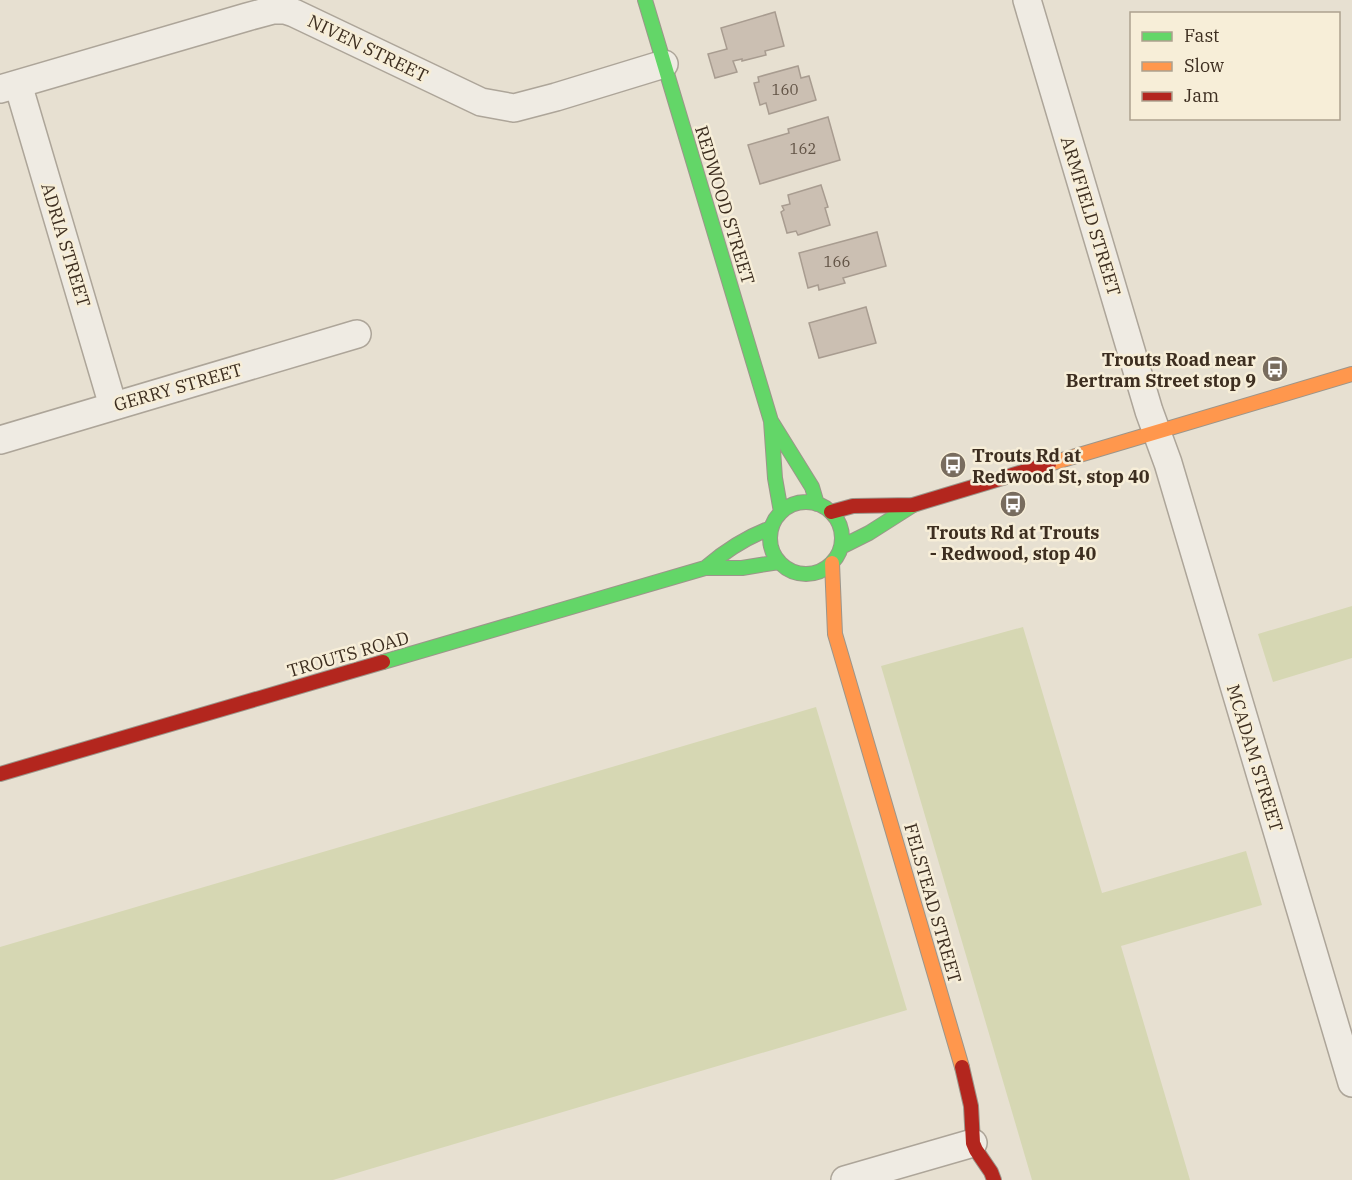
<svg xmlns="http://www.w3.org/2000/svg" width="1352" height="1180" viewBox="0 0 1352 1180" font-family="'IBM Plex Serif',serif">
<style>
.green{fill:#d6d7b3}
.building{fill:#cbbfb2;stroke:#a89c90;stroke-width:1.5}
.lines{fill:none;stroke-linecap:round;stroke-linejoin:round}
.street-casing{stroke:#ada599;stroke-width:30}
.fast-casing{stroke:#9c958a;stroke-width:16}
.slow-casing{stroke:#9c958a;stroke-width:16}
.jam-casing{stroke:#9c958a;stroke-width:16}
.street{stroke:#efebe3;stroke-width:27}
.fast{stroke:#63d668;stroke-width:14}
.slow{stroke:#ff974d;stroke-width:14}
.jam{stroke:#b3261e;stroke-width:14}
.labels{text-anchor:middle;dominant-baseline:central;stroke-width:5;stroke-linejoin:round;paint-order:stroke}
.number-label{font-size:15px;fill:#605244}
.street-label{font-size:18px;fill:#3d2e20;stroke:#f7eed8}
.poi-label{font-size:18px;font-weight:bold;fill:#3d2e20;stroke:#f7eed8;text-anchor:end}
</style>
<rect width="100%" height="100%" fill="#e7e0d1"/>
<path class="green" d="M1352,606v52l-79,24 -15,-48z
M1023,627l79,266 144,-42 16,54 -141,41 69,234h-158l-151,-514z
M816,707l91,303 -574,170h-333v-233z"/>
<path class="building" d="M775,12l9,34 -19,5 1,4 -24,6v-2l-9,2 4,11 -22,6 -7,-24 19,-5 -6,-21z
M798,66l3,12 8,-2 7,24 -47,14 -3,-11 -6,2 -6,-22 5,-1 -1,-5z
M828,117l12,43 -80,24 -12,-39 41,-12 -1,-4z
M821,185l7,22 -3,1 5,17 -32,10 -2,-4 -9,2 -6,-21 3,-2 -2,-4 8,-2 -2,-9z
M877,232l9,34 -43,12 2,5 -26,7 -1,-5 -10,3 -9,-35z
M866,307l10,36 -57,15 -10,-35z"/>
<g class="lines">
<defs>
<path id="street" d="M1027,0l122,411 19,52 184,620
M18,84l95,322
M0,89l247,-72 26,-7h12l9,3 187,89 33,6 42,-11 108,-33
M0,440l357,-106
M845,1180l128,-37"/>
<path id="fast" d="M645,0l126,421 4,57 6,34
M771,421l41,66 5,17
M770 538a36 36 0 1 1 72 0a36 36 0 1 1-72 0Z
M841,547l28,-14 44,-28
M705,568c20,-17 41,-31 66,-40
M383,662l322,-94h37l37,-6"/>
<path id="slow" d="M1049,464l303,-90
M832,563l3,71 127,433"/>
<path id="jam" d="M831,512l22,-6 60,-1 136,-41
M0,774l383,-112
M962,1067l9,39 2,37 3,7 15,22 3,8"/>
</defs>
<use href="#street" class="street-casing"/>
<use href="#fast" class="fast-casing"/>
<use href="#slow" class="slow-casing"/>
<use href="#jam" class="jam-casing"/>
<use href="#street" class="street"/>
<use href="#fast" class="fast"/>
<use href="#slow" class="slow"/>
<use href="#jam" class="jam"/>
</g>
<defs>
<symbol id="bus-disc" viewBox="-11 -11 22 22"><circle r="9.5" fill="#786c5e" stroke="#f7eed8"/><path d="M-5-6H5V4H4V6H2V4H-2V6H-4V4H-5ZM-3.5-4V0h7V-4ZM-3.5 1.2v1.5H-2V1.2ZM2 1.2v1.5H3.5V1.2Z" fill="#fff"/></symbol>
</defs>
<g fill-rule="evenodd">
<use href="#bus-disc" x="1260" y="354" width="30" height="30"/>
<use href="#bus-disc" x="938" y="450" width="30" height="30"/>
<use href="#bus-disc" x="998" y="489" width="30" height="30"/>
</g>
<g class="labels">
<g class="number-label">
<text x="785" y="89">160</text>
<text x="803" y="148">162</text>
<text x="837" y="261">166</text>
</g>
<g class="street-label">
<text transform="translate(368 48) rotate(26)">NIVEN STREET</text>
<text transform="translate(725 205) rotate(73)">REDWOOD STREET</text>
<text transform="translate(1091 216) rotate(73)">ARMFIELD STREET</text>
<text transform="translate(66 245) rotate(73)">ADRIA STREET</text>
<text transform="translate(178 387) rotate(-16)">GERRY STREET</text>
<text transform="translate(348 654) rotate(-16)">TROUTS ROAD</text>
<text transform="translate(1255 758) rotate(73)">MCADAM STREET</text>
<text transform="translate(933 903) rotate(74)">FELSTEAD STREET</text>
</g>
<g class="poi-label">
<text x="1256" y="359">Trouts Road near<tspan x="1256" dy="21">Bertram Street stop 9</tspan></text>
<text x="972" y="455" text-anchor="start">Trouts Rd at<tspan x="972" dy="21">Redwood St, stop 40</tspan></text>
<text x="1013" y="532" text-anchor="middle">Trouts Rd at Trouts<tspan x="1013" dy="21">- Redwood, stop 40</tspan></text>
</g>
</g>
<rect x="1130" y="12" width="210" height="108" fill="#f7eed8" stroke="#ada18e" stroke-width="1.5"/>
<rect x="1142" y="32" width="30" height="9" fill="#63d668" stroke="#ada18e" stroke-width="1.5"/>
<text x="1184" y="42" font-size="18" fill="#3d2e20">Fast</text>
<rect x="1142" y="62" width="30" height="9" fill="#ff974d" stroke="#ada18e" stroke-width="1.5"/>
<text x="1184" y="72" font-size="18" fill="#3d2e20">Slow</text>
<rect x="1142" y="92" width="30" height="9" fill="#b3261e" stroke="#ada18e" stroke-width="1.5"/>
<text x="1184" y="102" font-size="18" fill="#3d2e20">Jam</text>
</svg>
